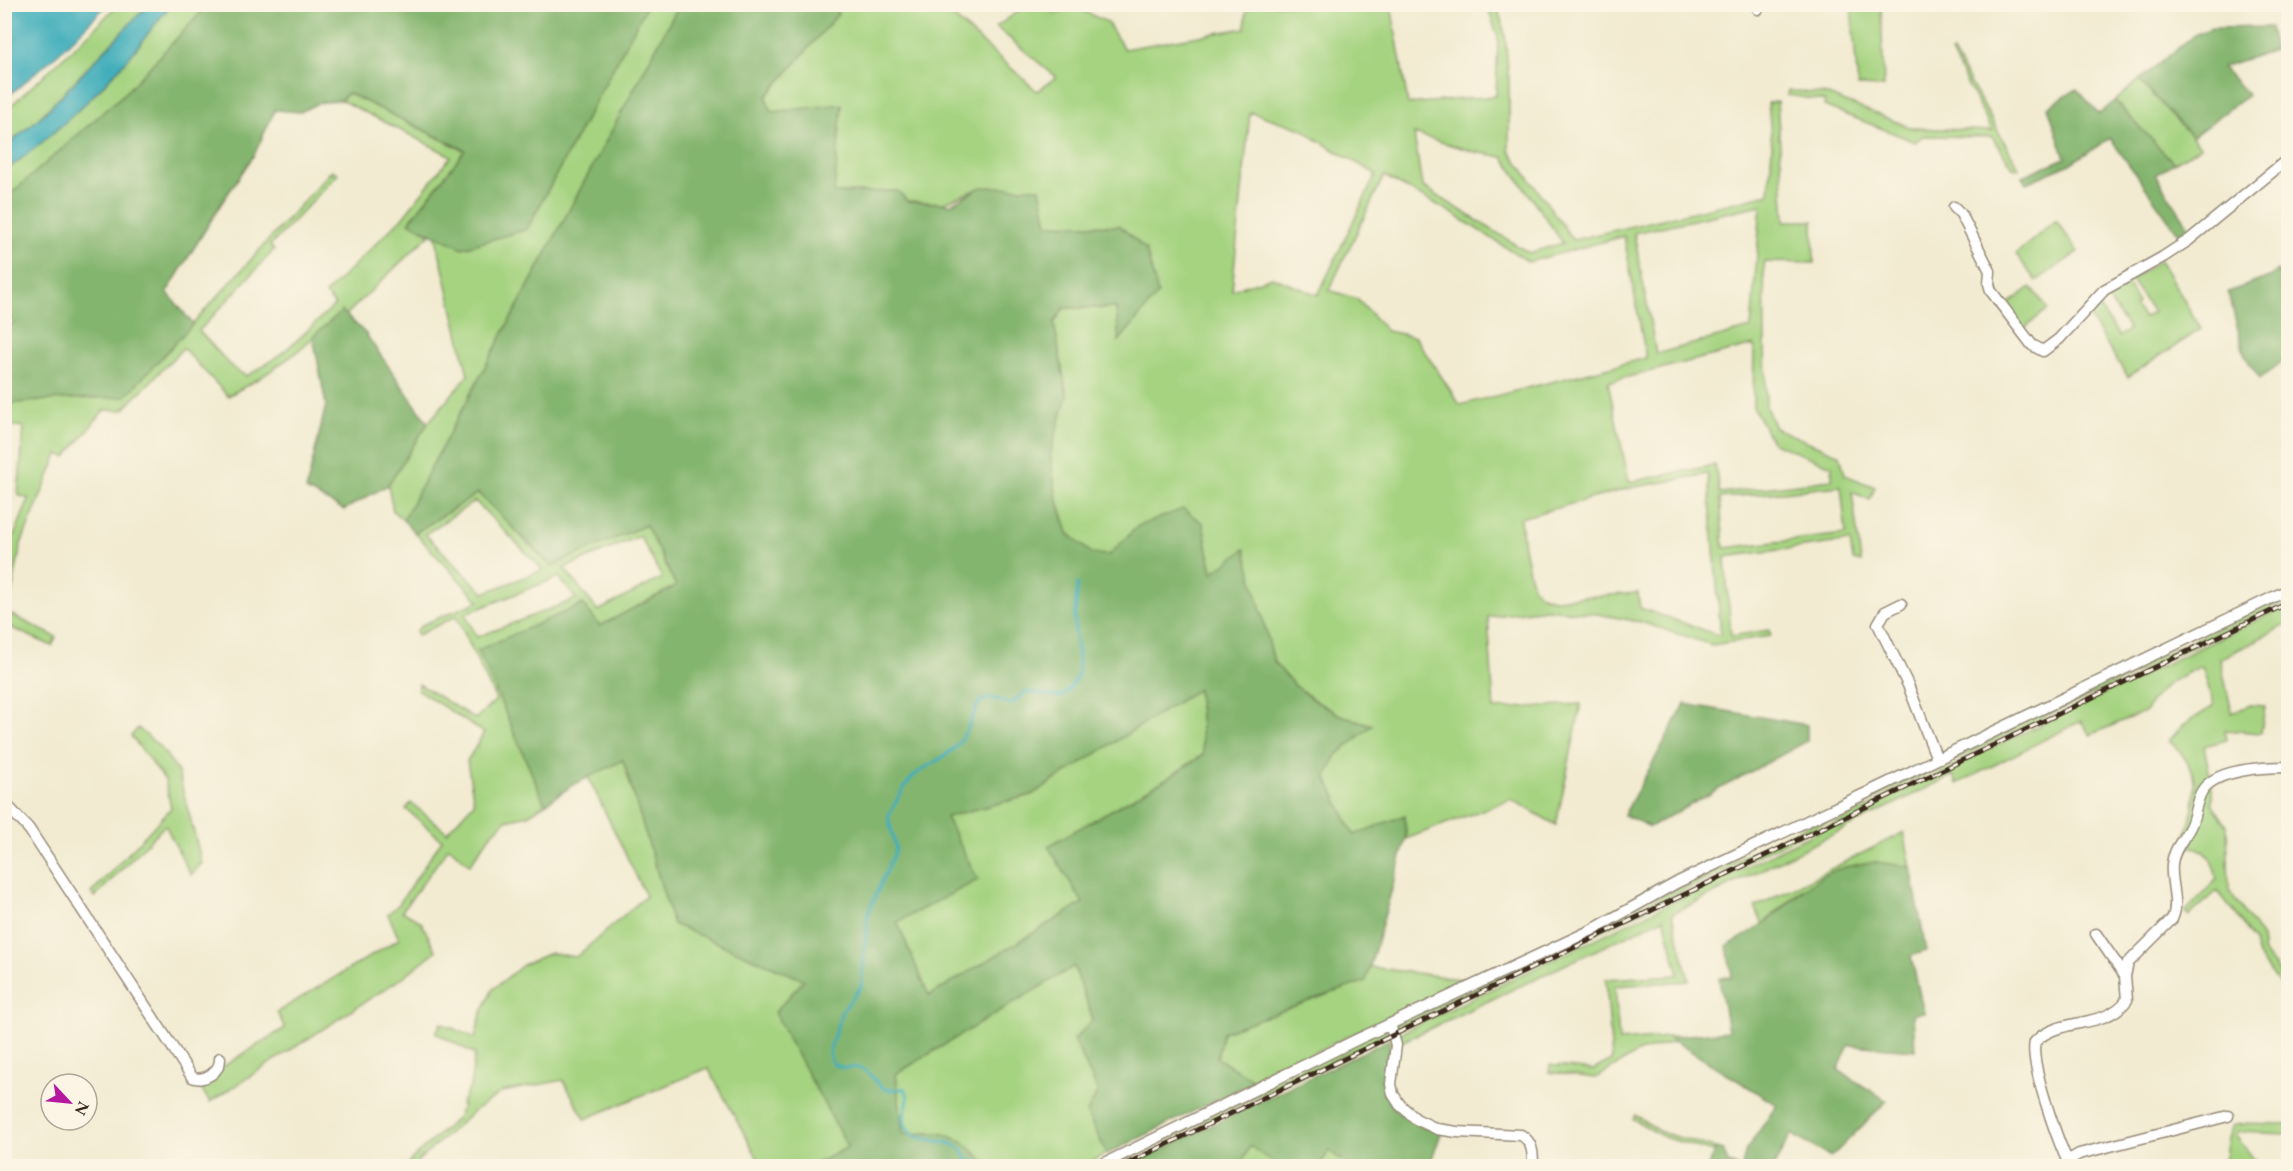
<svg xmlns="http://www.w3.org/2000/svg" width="2293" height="1171" viewBox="0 0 2293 1171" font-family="'EB Garamond',serif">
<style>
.green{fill:#a5d380;stroke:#707e4f;stroke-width:1.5;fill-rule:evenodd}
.forest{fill:#84b56e;stroke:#607046;stroke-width:1.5;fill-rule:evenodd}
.water{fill:#3faebb;stroke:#3d6c6c;stroke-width:1.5}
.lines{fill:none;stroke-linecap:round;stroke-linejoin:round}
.stream{stroke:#3faebb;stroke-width:3}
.minor-casing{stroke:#968a78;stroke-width:13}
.minor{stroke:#fff;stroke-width:10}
.rail-casing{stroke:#3b2a1e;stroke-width:5}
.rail{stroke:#fcf5e5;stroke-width:3;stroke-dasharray:9;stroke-linecap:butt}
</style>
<rect width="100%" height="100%" fill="#fcf5e5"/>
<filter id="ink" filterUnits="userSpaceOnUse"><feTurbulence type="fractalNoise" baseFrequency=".0167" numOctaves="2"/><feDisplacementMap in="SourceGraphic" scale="12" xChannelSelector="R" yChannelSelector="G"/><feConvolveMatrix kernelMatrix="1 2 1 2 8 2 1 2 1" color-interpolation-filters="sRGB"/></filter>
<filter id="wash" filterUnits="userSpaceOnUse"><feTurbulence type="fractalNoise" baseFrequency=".008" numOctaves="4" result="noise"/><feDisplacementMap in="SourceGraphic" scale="24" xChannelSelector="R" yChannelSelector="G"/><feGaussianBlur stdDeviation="1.35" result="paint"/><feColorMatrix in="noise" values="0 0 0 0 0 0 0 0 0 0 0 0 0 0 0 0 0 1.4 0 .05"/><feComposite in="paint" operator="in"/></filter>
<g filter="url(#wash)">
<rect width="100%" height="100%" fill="#f2ebd1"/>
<path class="green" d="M833,4l107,1 97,86 19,-14 -60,-50 31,-22h25l-9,1 12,8 15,-9h23l-14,4 28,13 17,27 121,-21 2,-23h144l17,99 88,-8 2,-58 -11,-33h10l8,30 4,47v68l64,90 196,-46 3,-48 -4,-43 9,-1 8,119h28l1,42 -50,-1 2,145 9,21 65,27 5,20 30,12 -5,13 -18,-8 9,70 -8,-2 -3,-19 -125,16 6,79 38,-6 2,6 -59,9 -71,-23 -44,-8 -52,-5 -57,8 6,92 87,-5 -25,121 -45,-26 -105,40 -1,-24 -51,20 -28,-58 11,-22 35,-30 -32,-10 -23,-13 -24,-18 -19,-22 -29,-112 -33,23 -9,-50 -65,3 -28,29 -18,-1 -24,-21 -12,-39 -6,-40 17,-58 -13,-73 10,-15h52l3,32 1,-114 -73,-2 -70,-35 -34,14 -36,-2 -9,-10 -64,2 -63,-81 -5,-15 72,-83zM1250,112l52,17 14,10 60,35 -58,121 -46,-18 -40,13zM1414,134l61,18 28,5 60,86 -34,10 -107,-67zM1384,176l63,34 82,52 95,-26 22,122 -186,47 -45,-68 -28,-6 -30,-32 -28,-9zM1761,205l-10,123 -95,26 -22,-121zM1754,345l-1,62 20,36 59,23v14l-112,13 -5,-28 -86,17 -21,-100zM1708,474l13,162 -81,-28 -2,-15 -84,6c-7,-2 -16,-4 -20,-11 -5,-9 -13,-58 -14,-70l110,-30zM1841,486l5,48 -122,14 -4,-50z
M117,5h31l-107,111 -36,31 -1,-35 88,-81z
M171,5h38l-85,89 -119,105v-28c43,-31 84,-69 120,-109 16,-18 30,-39 46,-57z
M647,5h32l-276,515 -10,-9 -5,-26 40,-62 40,-48 -33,-141 28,14 64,-19z
M1851,5h30l3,82 -26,-1z
M1953,52l66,116 -5,1 -22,-32 -70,-1 -6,6 -92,-36 1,-5 -38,-6 1,-5 40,5 84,33 80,3 -41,-78z
M2139,80l62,67 -27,16 -59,-62z
M348,93l117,58 -55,70 20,13 -84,81 -4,-4 -46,42 -36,25 -32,18 -45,-48 -60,62h-19l-38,47 -8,-3 -37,90 -13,69 48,24 -4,9 -47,-21 -1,-56 4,-15 -3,-1v-19l9,2 15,-37 -11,-4 6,-68 -19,-2v-21l44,-4 140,-72 143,-158 6,4 -68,72 4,4 -75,81 34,37 13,8c34,-16 61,-46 89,-71l-10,-11 77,-76 49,-62 -110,-56z
M2056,220l22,32 -42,29 -20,-27z
M2160,260l41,69 -73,48 -43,-66 10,-10 24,35 10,-6 -23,-35 20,-13 12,21 -3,3 9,12 9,-6 -22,-32z
M2031,287l17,22 -29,23 -18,-23z
M478,493l73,73 95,-42 30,62 -76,40 -121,24 66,154 -17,11 -22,5 -17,17 -19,28 -21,-18 -47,64 19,11 15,29 -34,27 -192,124 -13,-19 88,-55 -8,-16 122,-73 -11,-25 11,-10 43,-64 -36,-31 5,-6 36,29 27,-29 -7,-42 17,-28 -66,-43 1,-6 56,35 21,-19 -40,-84 -38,19 -2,-4 8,-7 55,-23 -64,-68zM475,501l67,68v1l-58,23 -59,-59zM640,536l22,42 -64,33 -34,-43zM559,577l17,22 -99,38 -12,-23z
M2288,594v6l-896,431 1,-6z
M2288,605v19l-68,35 12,54 18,-8 15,1 -4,27 -36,-3 2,10 -23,6 8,40v17l15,23 2,64 33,48 2,15 24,31v13l-30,-41 -4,-14 -20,-31 -17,-20 -28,25 -4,-4 32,-33c-5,-21 -9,-32 -34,-33 11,-42 25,-72 -14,-105l14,-16 31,-19 -12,-40c-24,11 -44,20 -56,45l-56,24 -9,-14 -124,63 -4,-9 -281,139 17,67 -74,5 4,55 49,-4 8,4 -37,11 -43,26 -47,-6 1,-7 43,5 19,-10 -6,-81 73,-4 -15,-57 -269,127 -1,-9z
M1198,689l5,66 -37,24 -83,124 -154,93 -32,-74 81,-42 -33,-63 86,-22z
M138,728l24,21 16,23 24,91 -11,12 -26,-50 -70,72 -4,-4 80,-85 -6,-28 -34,-44z
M623,760l50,164 131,56 -20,51 64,116 -36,19h-50l-54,-98 -123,51 -22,-39 -61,12 -28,19 -55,49 -3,6h-9l5,-7 45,-41 6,-13 -2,-1 9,-17 5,-33 -39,-21 5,-10 34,15 6,-24 12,-25 30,-24 27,-12 26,4 70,-61 -58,-119z
M1904,832l7,35 -35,-5 -76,29 -37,33 -8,-17z
M1074,966l19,54 -19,20 24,51 -11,22 20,41 -26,12h-91l-10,-9 -39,-24 -38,1 -7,-60z
M1370,967l97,13 -212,101 -39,-23 7,-26 142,-51z
M1385,1028l3,6 -276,132h-13z
M1635,1115l28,18 52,15 -2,4 -50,-15 -30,-18z
M2240,1123l48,1v10l-51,-2 -2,3 23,29 -1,2h-31c-1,-15 0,-26 7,-41z
M1250,1146l28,20h-38z
M1329,1151l22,15h-32z"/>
<path class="forest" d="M209,4l438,1 -120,224 -64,19c-19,-9 -36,-16 -54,-26l56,-72 -117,-57 -7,7 -23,3 -18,9 -25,-2 -21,45 -33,49 -54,88 26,32 -68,73 -76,3 -44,4v-76l8,-5 -8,-15v-109l119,-105z
M679,5h154l5,9 -72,83 5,15 71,-8 -8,89 64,-2 9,10 44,3 30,-17 59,1 7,36 73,2 26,24 12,44 -39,47 -3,-33h-52l-10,15 13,73 -17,58 6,41 12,38 24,21 17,1 29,-29 45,-17 20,14 9,50 33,-24 29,113 19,22 24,18 23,13 32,10 -35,30 -11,22 28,58 51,-20 1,24 -40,142 -143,51 -6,26 38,23 -148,73 -20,-41 11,-22 -24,-51 19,-21 -19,-53 -178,108 7,60 38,-1 21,8 28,25h-178l36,-19 -64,-116 -9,-19 29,-32 -131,-56 -50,-164 -50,25 -28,19 -67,-154 105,-46 17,22 76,-40 -30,-61 -95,41 -73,-73 -63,40 -12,-13zM1198,689l5,66 -37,24 -118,67 35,57 -154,93 -32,-74 81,-42 -32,-63 85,-22z
M2270,27l5,23 -53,17 26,28 -56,42 -53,-57 55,-45 18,-7z
M2077,89l22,25 16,-13 59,62 -19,12 38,58 -10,7 -73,-102 -42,27 -42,18 -4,-7 43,-18 -17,-51z
M2277,271l11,14v72l-28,22 -15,-23 -17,-64 44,-16z
M342,311l23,22 63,90 -40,62 -44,25 -38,-20 20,-85 -13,-69z
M1685,704l122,21v16l-157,86 -26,-12z
M1876,862l35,5 15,84 -15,5 13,57 -11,1 2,36 -66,-5 -11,25 49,31 -56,56 -40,-23 -17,32h-32l4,-16 31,-45 -109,-68 60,-6 -9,-53 13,-1 -5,-31c12,-7 25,-14 36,-22 45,-34 51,-57 113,-62z
M1390,1039c2,12 -5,24 -7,36 -4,22 17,43 36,51 7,3 16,4 23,5l-13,35h-78l-22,-15 -10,15h-41l-28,-20 -10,20h-113z
M1715,1148l8,2 5,13 10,3h-29z"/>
<path class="water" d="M5,4h102v1l-48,48 -54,46z
M148,5h23c-16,18 -30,39 -46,57 -36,40 -77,78 -120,109v-24l39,-33z"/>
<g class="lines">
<path class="stream" d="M982,1166l-2,-3 -13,-3c-6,-28 -45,-11 -60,-31 -10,-13 7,-27 -2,-40 -6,-1 -14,2 -19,0 -10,-3 -13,-15 -22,-19 -13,-6 -19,2 -32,-7l-3,-11 13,-41 19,-24 7,-74 28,-64 -8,-32c7,-13 14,-30 25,-40 13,-13 35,-19 46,-34 10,-13 13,-28 21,-42l12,-3 19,6 14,-12 36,5c27,-23 16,-35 14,-65 -1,-16 1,-32 3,-48"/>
</g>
</g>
<g filter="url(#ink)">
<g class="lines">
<defs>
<path id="minor" d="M1758,9l2,-5
M1954,207l7,7 29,57 -1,13 2,7 41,54 11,6 16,-12 45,-49 59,-33 26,-17 99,-81
M1901,604l-16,8 -7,12 30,61 29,74
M4,802l25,27 163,248c12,6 29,-6 28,-19
M2096,934l29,42
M1390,1024l6,21 -5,39 2,10 7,11 16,14 21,10 20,3 64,3c12,7 12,19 12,31
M2067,1161l12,-7 149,-38
M1099,1166l259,-127 234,-109 86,-48 197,-93 413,-199
M2070,1166c-11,-21 -41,-104 -35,-124 22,-25 70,-12 92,-42l-2,-24 3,-13 44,-44c8,-16 -2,-37 0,-55 1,-14 12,-25 18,-37 6,-11 5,-25 12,-36 13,-22 63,-24 86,-24"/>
</defs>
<use href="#minor" class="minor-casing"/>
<use href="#minor" class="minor"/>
<defs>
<path id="rail" d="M1122,1166l1166,-563"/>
</defs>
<use href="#rail" class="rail-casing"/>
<use href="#rail" class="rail"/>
</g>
</g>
<rect width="2293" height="1171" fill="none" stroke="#fcf5e5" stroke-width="24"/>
<g transform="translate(69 1102) rotate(116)"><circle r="28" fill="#fcf5e5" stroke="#afa495" stroke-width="1.5"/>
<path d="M0-4.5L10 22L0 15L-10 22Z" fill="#b5179e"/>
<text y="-9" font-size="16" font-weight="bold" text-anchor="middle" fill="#3b2a1e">N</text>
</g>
</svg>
